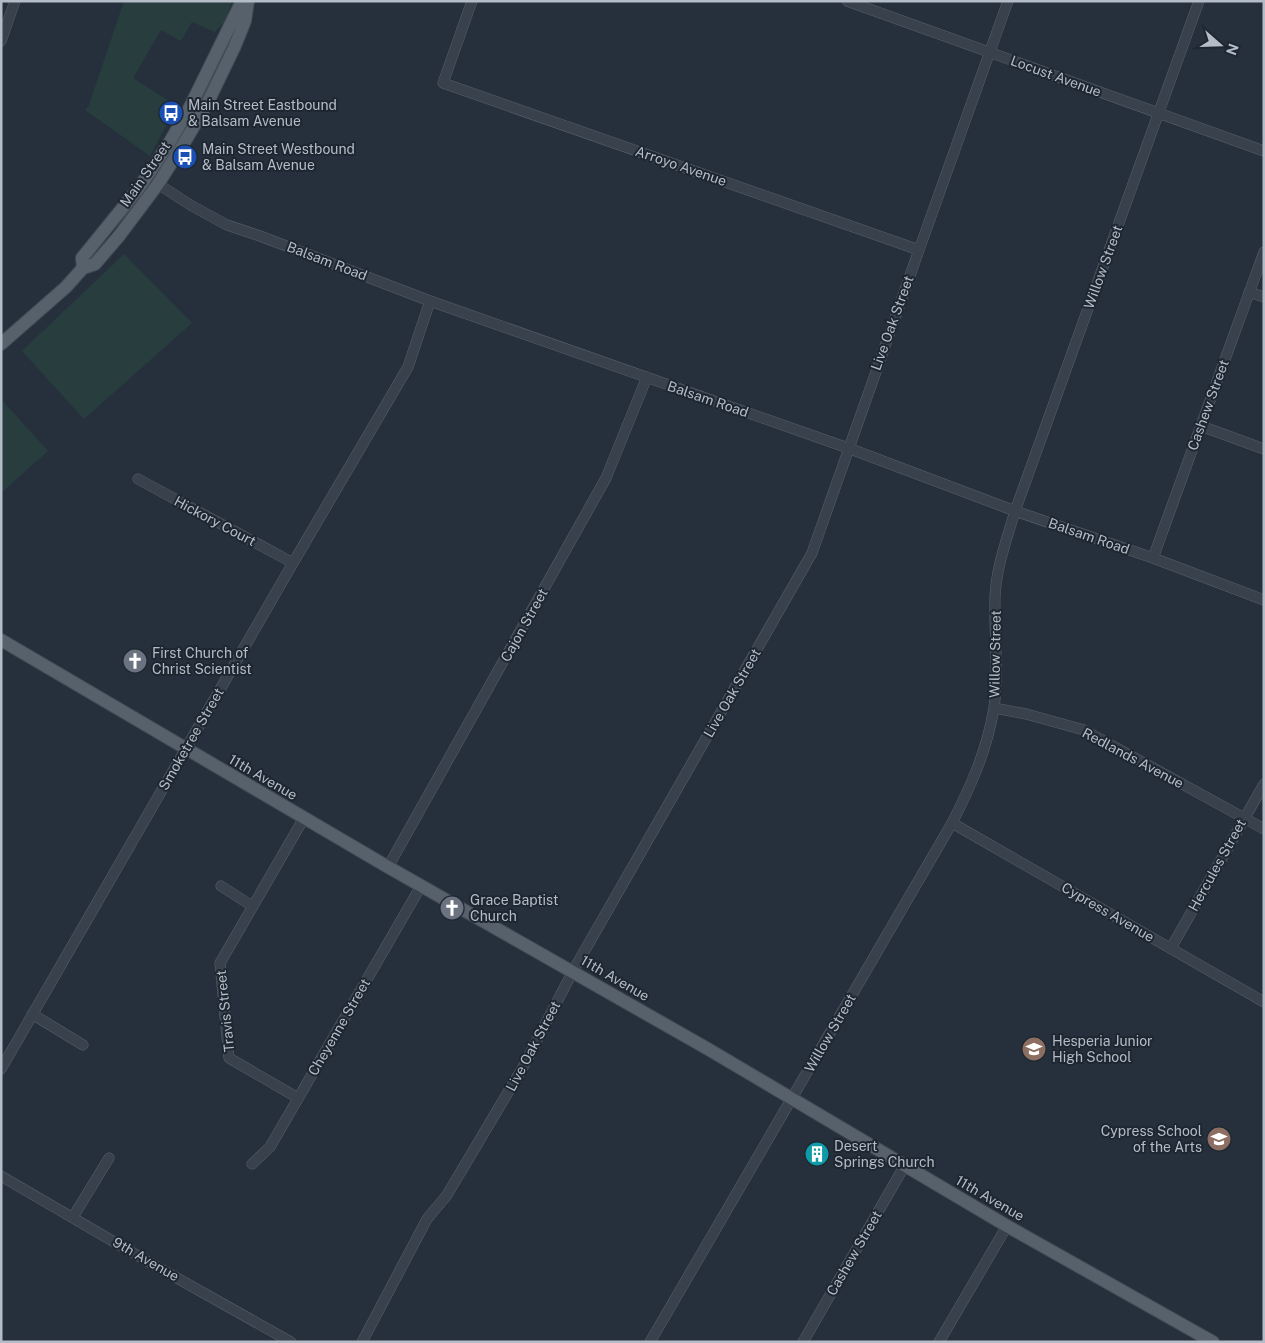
<svg xmlns="http://www.w3.org/2000/svg" width="1265" height="1343" viewBox="0 0 1265 1343" font-family="'Public Sans',sans-serif">
<style>
.green{fill:#283d3e}
.lines{fill:none;stroke-linecap:round;stroke-linejoin:round}
.minor-casing{stroke:#57606a;stroke-width:11}
.major-casing{stroke:#424b55;stroke-width:14}
.minor{stroke:#39424c;stroke-width:10}
.major{stroke:#57616c;stroke-width:12}
.labels{text-anchor:middle;dominant-baseline:central;stroke-width:4;stroke-linejoin:round;paint-order:stroke}
.street-label{font-size:14px;fill:#b4bdc7;stroke:#1e2731}
.poi-label{font-size:14px;fill:#b4bdc7;stroke:#1e2731;text-anchor:start}
</style>
<rect width="100%" height="100%" fill="#25303c"/>
<path class="green" d="M124,1h108l-6,19 -11,12 -23,-10 -11,19 -20,-11 -28,48 44,28 -27,50 -65,-46 4,-5z
M124,254l68,69 -108,96 -62,-68z
M1,399l47,52 -47,42z"/>
<g class="lines">
<defs>
<path id="minor" d="M472,1l-29,82 476,167
M847,1l417,150
M1,41l14,-40
M158,184l34,22 35,19 33,11 170,65 418,147 167,63 138,47 111,42
M1249,292l15,5
M1201,426l63,23
M138,479l155,84
M1153,558l111,-306
M994,708l32,6 58,16 180,99
M952,823l312,179
M388,867l218,-389 41,-101
M221,886l31,20
M1171,948l93,-164
M32,1014l51,31
M1,1069l292,-506 115,-196 22,-66
M298,1098l-69,-40 -9,-95 84,-145
M252,1164l18,-17 151,-261
M1,1176l151,88 139,78
M73,1217l36,-59
M362,1342l65,-123 20,-24 76,-128 50,-96 239,-418 107,-303 89,-249
M650,1342l302,-519c19,-37 35,-73 42,-115 5,-37 0,-74 1,-111 1,-29 12,-58 20,-86l184,-510
M803,1342l102,-177
M939,1342l68,-116"/>
<path id="major" d="M83,268l-1,-10 56,-69 30,-44 22,-38 52,-106
M1,344l65,-57 17,-19 12,-4 24,-28 39,-52 26,-41 23,-39 27,-56 11,-27 3,-20
M1,640l387,227 320,182 299,177 206,116"/>
</defs>
<use href="#minor" class="minor-casing"/>
<use href="#major" class="major-casing"/>
<use href="#minor" class="minor"/>
<use href="#major" class="major"/>
</g>
<defs>
<symbol id="bus-disc" viewBox="-11 -11 22 22"><circle r="9.5" fill="#1a4fb4" stroke="#1e2731"/><path d="M-5-6H5V4H4V6H2V4H-2V6H-4V4H-5ZM-3.5-4V0h7V-4ZM-3.5 1.2v1.5H-2V1.2ZM2 1.2v1.5H3.5V1.2Z" fill="#fff"/></symbol>
<symbol id="church-disc" viewBox="-11 -11 22 22"><circle r="9.5" fill="#6b7280" stroke="#1e2731"/><path d="M-1.2-6h2.4v3.5h3.3v2.4h-3.3V6h-2.4V-.1h-3.3v-2.4h3.3Z" fill="#fff"/></symbol>
<symbol id="school-disc" viewBox="-11 -11 22 22"><circle r="9.5" fill="#8d6e63" stroke="#1e2731"/><path d="M0-5L7-2L0 1L-7-2ZM-4 1L0 2.5L4 1V4Q0 6-4 4Z" fill="#fff"/></symbol>
<symbol id="building-disc" viewBox="-11 -11 22 22"><circle r="9.5" fill="#0f9aa8" stroke="#1e2731"/><path d="M-4-6H4V6H1V3H-1V6H-4ZM-2.5-4.3h1.7v1.8h-1.7ZM.8-4.3h1.7v1.8H.8ZM-2.5-1h1.7V.8h-1.7ZM.8-1h1.7V.8H.8Z" fill="#fff"/></symbol>
</defs>
<g fill-rule="evenodd">
<use href="#bus-disc" x="157" y="99" width="28" height="28"/>
<use href="#bus-disc" x="171" y="143" width="28" height="28"/>
<use href="#church-disc" x="121" y="647" width="28" height="28"/>
<use href="#church-disc" x="438" y="894" width="28" height="28"/>
<use href="#school-disc" x="1020" y="1035" width="28" height="28"/>
<use href="#school-disc" x="1205" y="1125" width="28" height="28"/>
<use href="#building-disc" x="803" y="1140" width="28" height="28"/>
</g>
<g class="labels">
<g class="street-label">
<text transform="translate(1056 76) rotate(20)">Locust Avenue</text>
<text transform="translate(681 166) rotate(19)">Arroyo Avenue</text>
<text transform="translate(145 174) rotate(-55)">Main Street</text>
<text transform="translate(327 261) rotate(21)">Balsam Road</text>
<text transform="translate(1103 267) rotate(-70)">Willow Street</text>
<text transform="translate(892 323) rotate(-70)">Live Oak Street</text>
<text transform="translate(708 399) rotate(19)">Balsam Road</text>
<text transform="translate(1208 405) rotate(-70)">Cashew Street</text>
<text transform="translate(215 521) rotate(28)">Hickory Court</text>
<text transform="translate(1089 536) rotate(19)">Balsam Road</text>
<text transform="translate(524 625) rotate(-61)">Cajon Street</text>
<text transform="translate(995 654) rotate(-89)">Willow Street</text>
<text transform="translate(732 693) rotate(-60)">Live Oak Street</text>
<text transform="translate(191 739) rotate(-60)">Smoketree Street</text>
<text transform="translate(1133 758) rotate(28)">Redlands Avenue</text>
<text transform="translate(263 777) rotate(30)">11th Avenue</text>
<text transform="translate(1217 865) rotate(-61)">Hercules Street</text>
<text transform="translate(1108 912) rotate(30)">Cypress Avenue</text>
<text transform="translate(615 978) rotate(30)">11th Avenue</text>
<text transform="translate(225 1011) rotate(-96)">Travis Street</text>
<text transform="translate(339 1027) rotate(-60)">Cheyenne Street</text>
<text transform="translate(830 1033) rotate(-60)">Willow Street</text>
<text transform="translate(533 1046) rotate(-62)">Live Oak Street</text>
<text transform="translate(990 1198) rotate(30)">11th Avenue</text>
<text transform="translate(854 1253) rotate(-60)">Cashew Street</text>
<text transform="translate(146 1259) rotate(30)">9th Avenue</text>
</g>
<g class="poi-label">
<text x="188" y="105">Main Street Eastbound<tspan x="188" dy="16">&amp; Balsam Avenue</tspan></text>
<text x="202" y="149">Main Street Westbound<tspan x="202" dy="16">&amp; Balsam Avenue</tspan></text>
<text x="152" y="653">First Church of<tspan x="152" dy="16">Christ Scientist</tspan></text>
<text x="470" y="900">Grace Baptist<tspan x="470" dy="16">Church</tspan></text>
<text x="1052" y="1041">Hesperia Junior<tspan x="1052" dy="16">High School</tspan></text>
<text x="1202" y="1131" text-anchor="end">Cypress School<tspan x="1202" dy="16">of the Arts</tspan></text>
<text x="834" y="1146">Desert<tspan x="834" dy="16">Springs Church</tspan></text>
</g>
</g>
<rect width="1265" height="1343" fill="none" stroke="#b4bdc7" stroke-width="5"/>
<g transform="translate(1220 45) rotate(110)" stroke="#1e2731" stroke-width="4" paint-order="stroke">
<path d="M0-4L9 19L0 12L-9 19Z" fill="#b4bdc7"/>
<text y="-8" font-size="14" font-weight="bold" text-anchor="middle" fill="#b4bdc7">N</text>
</g>
</svg>
